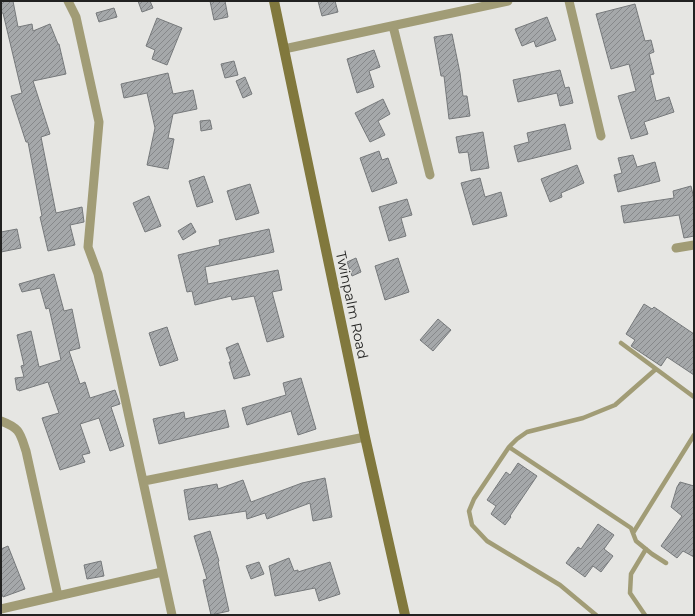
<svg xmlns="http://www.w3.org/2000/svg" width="695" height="616" viewBox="0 0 695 616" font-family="Montserrat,sans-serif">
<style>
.building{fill:url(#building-hatch);stroke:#76797b}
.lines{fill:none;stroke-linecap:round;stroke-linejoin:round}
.service{stroke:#a19c76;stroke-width:4.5}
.minor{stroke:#a19c76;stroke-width:9}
.secondary{stroke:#81783d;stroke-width:10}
.labels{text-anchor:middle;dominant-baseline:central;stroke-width:3;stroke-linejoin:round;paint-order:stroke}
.street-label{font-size:14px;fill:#222221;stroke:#e6e6e3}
</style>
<defs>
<pattern id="building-hatch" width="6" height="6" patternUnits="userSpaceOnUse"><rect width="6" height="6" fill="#a5a8aa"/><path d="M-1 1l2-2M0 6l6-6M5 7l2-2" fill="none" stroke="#86888a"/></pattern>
</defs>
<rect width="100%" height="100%" fill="#e6e6e3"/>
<path class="building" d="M1,1h12l5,26 14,-3 1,7 17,-7 8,20h1l7,30 -33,7 17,53 -9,3 15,76 26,-6 2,15 -14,3 5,20 -27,6 -8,-34 2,-1 -14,-74h-2l-15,-46 11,-3 -19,-80h-2z
M138,1h12l3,7 -11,4z
M210,1h15l3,16 -14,3z
M318,1h17l3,11 -16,4z
M635,4l10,37 6,-1 3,12 -5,2 5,20 -4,1 6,26 13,-4 5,15 -30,10 4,12 -17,5 -13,-43 18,-5 -7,-27 -18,5 -15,-55z
M114,8l3,9 -18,5 -3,-9z
M547,17l9,23 -20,7 -2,-6 -12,5 -7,-17z
M157,18l25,10 -15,37 -15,-6 3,-9 -9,-4z
M452,34l8,39 3,23h4l3,20 -21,3 -5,-43h-3l-7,-39z
M374,50l6,17 -11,4 5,16 -17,6 -10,-34z
M234,61l4,14 -13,3 -4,-14z
M560,70l5,18 4,-1 4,16 -13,3 -3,-13 -39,9 -5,-22z
M168,73l5,21 20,-4 4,19 -24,5 -5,24 6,1 -6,30 -21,-4 8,-37 -8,-35 -23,5 -3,-14z
M245,77l7,17 -9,4 -7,-17z
M383,99l7,15 -12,7 7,14 -15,7 -15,-29z
M210,120l2,9 -11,2 -1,-10z
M565,124l6,25 -53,13 -4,-16 15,-4 -2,-9z
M483,132l6,36 -18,3 -3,-19 -9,1 -3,-16z
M379,151l3,9 6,-2 9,25 -25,9 -12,-34z
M633,155l4,12 18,-5 5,19 -42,11 -4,-17 8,-2 -4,-15z
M577,165l7,18 -23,10 1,4 -12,5 -9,-23z
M204,176l9,26 -16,5 -8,-26z
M480,178l5,19 16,-5 6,24 -34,9 -12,-42z
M250,184l9,29 -23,7 -9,-29z
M691,186l3,13v37l-10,2 -5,-23 -55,8 -3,-17 53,-8 -1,-7z
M149,196l12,30 -16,6 -12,-29z
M407,199l5,16 -11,3 5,18 -17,5 -10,-34z
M191,223l5,9 -13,8 -5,-9z
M17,229l4,19 -20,4v-20z
M269,229l5,23 -69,15 3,17 70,-14 4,20 -10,2 12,45 -17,5 -13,-46 -22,4 -1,-4 -36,9 -3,-14 -5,1 -9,-37 42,-10 -1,-5z
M356,258l5,14 -9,4 -5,-14z
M398,258l11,34 -24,8 -10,-34z
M54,274l10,37 8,-2 8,39 -11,3 11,33 5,-2 5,16 25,-8 5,14 -9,3 13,39 -14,5 -11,-33 -19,6 10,29 -8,2 3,7 -25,8 -18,-52 17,-5 -11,-31 -29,9v-1h-2l-2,-12 9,-1 -3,-11 3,-1 -7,-30 14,-4 8,36 22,-7 -12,-52 -3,1 -6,-21 -18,4 -3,-8z
M644,304l8,5 2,-2 40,27v41l-27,-18 -6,9 -30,-20 4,-6 -9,-6z
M438,319l13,11 -18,21 -13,-11z
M167,327l11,33 -18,6 -11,-33z
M238,343l12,32 -16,4 -5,-17h2l-5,-14z
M301,378l15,51 -18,6 -7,-24 -44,14 -5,-17 44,-13 -3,-12z
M225,410l4,17 -70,17 -6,-25 31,-7 1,7z
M518,463l19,13 -27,40 1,1 -6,8 -14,-11 5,-8 -9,-6 19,-28 4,3z
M325,478l7,39 -19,4 -3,-18 -43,16 -2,-6 -18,6 -1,-8 -57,9 -5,-30 33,-6 1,5 25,-9 8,22 51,-19z
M680,482l14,4v71l-11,-6 -6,7 -16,-12 21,-30 -11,-9 6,-20z
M598,524l16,11 -10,14 9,7 -12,16 -8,-6 -8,11 -19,-14 12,-16 3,2z
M210,531l9,30 -1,1 11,49 -18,4 -8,-35 4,-1 -13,-43z
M8,546l17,43 -22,8 -2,-5v-43z
M289,558l5,13 4,-1v2l32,-10 10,32 -21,7 -4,-13 -40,8 -6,-30z
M101,561l3,15 -17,3 -3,-14z
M259,562l5,12 -13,5 -5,-13z"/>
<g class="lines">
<path class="service" d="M621,343l73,54
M509,447l122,81 5,13 16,13 14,9
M633,533l61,-98
M596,615l-36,-30 -73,-44 -15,-16 -3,-14 5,-12 35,-52 8,-8 10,-7 56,-14 32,-13 41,-36
M645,615l-15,-22 1,-19 15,-25"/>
<path class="minor" d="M68,1l8,16 23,105 -11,125 10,27 74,341
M569,1l32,135
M393,26l37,149
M284,49l224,-48
M676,248l18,-3
M1,421c19,7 19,12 25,30l32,145
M144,481l221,-44
M1,609l161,-37"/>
<path class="secondary" d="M274,1l91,436 40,178"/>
</g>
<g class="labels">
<g class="street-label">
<text transform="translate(352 305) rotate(78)">Twinpalm Road</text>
</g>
</g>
<rect width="695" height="616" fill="none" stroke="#222221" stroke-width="4"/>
</svg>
